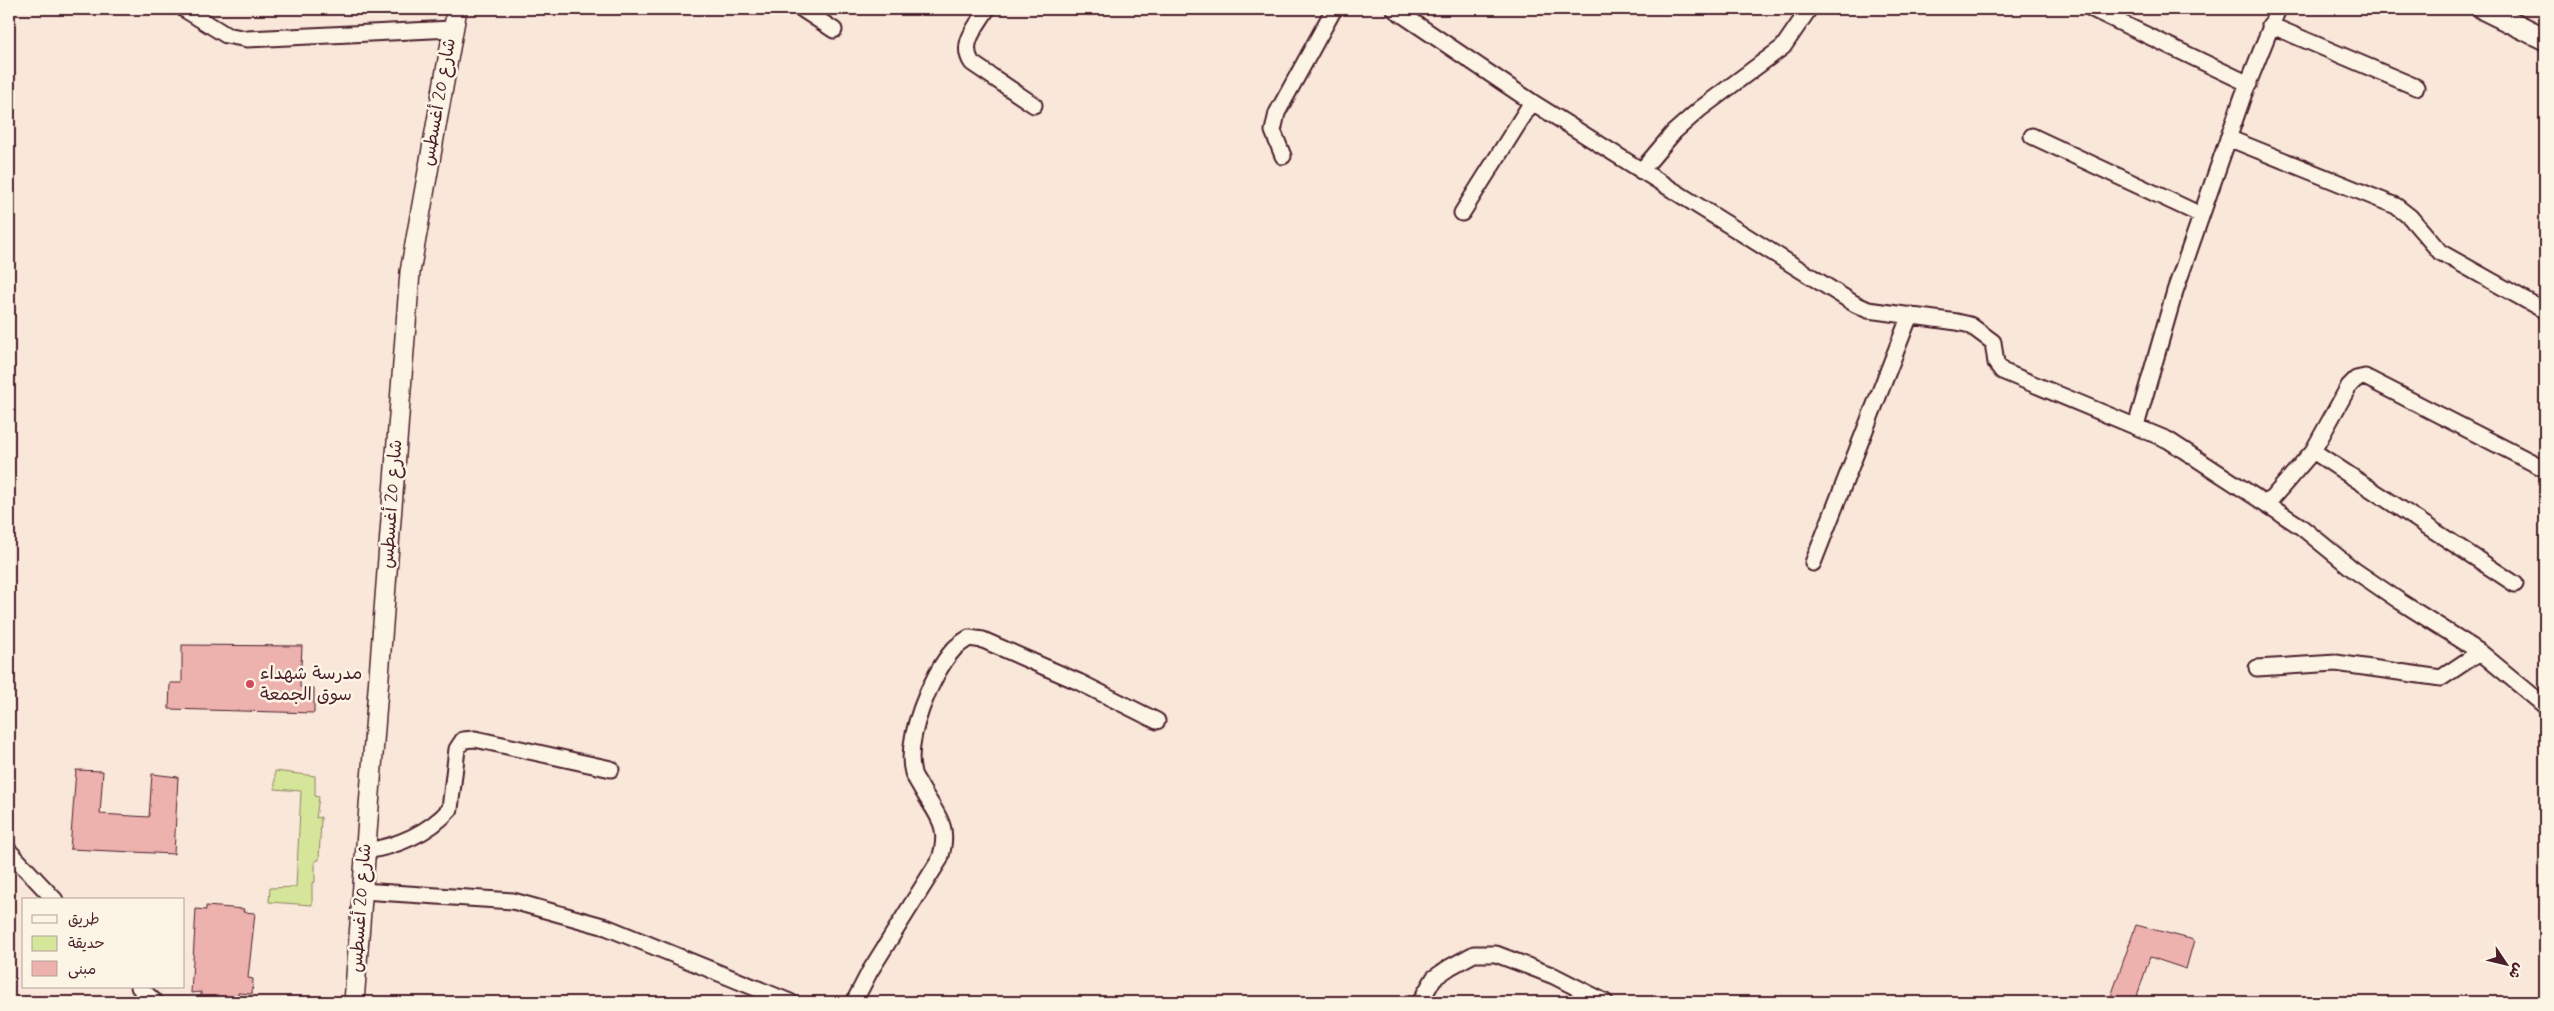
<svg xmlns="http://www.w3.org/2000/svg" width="2554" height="1011" viewBox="0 0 2554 1011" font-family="Mynerve,'Playpen Sans Arabic',sans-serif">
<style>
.green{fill:#d5e69a;stroke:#908262}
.building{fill:#edb1ae;stroke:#4a1f2b}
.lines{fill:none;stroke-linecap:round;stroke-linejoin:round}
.minor-casing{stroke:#4a1f2b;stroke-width:19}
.tertiary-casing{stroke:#4a1f2b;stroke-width:22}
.secondary-casing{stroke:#4a1f2b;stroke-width:25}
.minor{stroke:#fcf5e5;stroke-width:15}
.tertiary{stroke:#fcf5e5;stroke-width:19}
.secondary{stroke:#fcf5e5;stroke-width:21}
.poi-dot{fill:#d1495b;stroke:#fcf5e5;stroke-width:2}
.labels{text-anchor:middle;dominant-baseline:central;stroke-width:5;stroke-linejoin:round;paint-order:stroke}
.street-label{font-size:18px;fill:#4a1f2b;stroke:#fcf5e5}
.poi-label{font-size:18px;fill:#4a1f2b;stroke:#fcf5e5;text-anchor:start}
</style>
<rect width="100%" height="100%" fill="#f9e7da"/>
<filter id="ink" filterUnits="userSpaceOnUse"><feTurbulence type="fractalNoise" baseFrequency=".02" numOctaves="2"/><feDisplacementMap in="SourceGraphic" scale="10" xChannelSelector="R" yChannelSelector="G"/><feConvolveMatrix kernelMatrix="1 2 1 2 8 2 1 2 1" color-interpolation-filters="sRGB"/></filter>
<g filter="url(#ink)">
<path class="green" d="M275,771l40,5v20l4,1 -3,21 5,-1 -2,43 -4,1v21l-3,1v22l-43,-3 1,-14 26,-1 5,-96 -26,-2z"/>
<path class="building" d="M182,645l120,1 -2,41 14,1v25l-145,-4 1,-26h12z
M76,770l27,1 -3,43 49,3 3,-43 26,3 -4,77 -104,-5z
M206,906l38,3 -1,3 12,1 -7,65 5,1 -1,15 -14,-1v5l-37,-1v-5l-10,1 5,-84 10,1z
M2136,925l58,15 -8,29 -36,-12 -15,45h-26z"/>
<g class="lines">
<defs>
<path id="minor" d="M184,9l42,26 21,4 205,-10
M802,9l32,21
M987,9c-10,17 -28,35 -15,54l62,42
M1394,9l138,93 323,202 13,6 89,12 13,3 23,17 3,21 6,8 166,69 132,86 54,44 47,32 79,50 65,54
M2092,9l157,75
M2270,25l146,62
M2032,136l169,79
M2228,138l168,68 14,11 30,35 105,59
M1283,156l-10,-25 4,-18 57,-104
M1641,171l33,-39 26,-23 83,-62 26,-38
M1462,213l70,-111
M2136,426l39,-135 68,-195 35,-87
M2313,451l202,133
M2267,504l46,-53 36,-65 7,-7 9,-2 180,92
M1813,563l97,-248
M2257,668l79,-5 105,15 39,-26
M9,851l46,49
M365,851c31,-4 64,-18 85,-42l7,-60 6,-9 12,-1 136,30
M362,891l151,10 93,26 184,75
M139,987l16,15
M854,1002l16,-31 70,-112c11,-35 -4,-44 -20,-73 -2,-4 -6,-9 -7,-13 -9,-33 18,-99 41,-124 4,-4 10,-8 15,-11l14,2 96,42 78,39
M1420,1002l14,-24 16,-11 24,-13h22l58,22 51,26"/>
<path id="tertiary" d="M354,1002l56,-730 47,-263"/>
<path id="secondary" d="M2484,9l61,30"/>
</defs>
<use href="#minor" class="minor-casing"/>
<use href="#tertiary" class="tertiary-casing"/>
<use href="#secondary" class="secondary-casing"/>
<use href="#minor" class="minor"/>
<use href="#tertiary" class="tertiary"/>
<use href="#secondary" class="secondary"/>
</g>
</g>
<circle class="poi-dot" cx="250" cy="684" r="5"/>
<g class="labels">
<g class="street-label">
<text transform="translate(439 102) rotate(-80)">شارع 20 أغسطس</text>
<text transform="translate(392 504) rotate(-86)">شارع 20 أغسطس</text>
<text transform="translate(361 908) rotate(-86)">شارع 20 أغسطس</text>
</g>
<g class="poi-label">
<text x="260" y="674">مدرسة شهداء<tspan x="260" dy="21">سوق الجمعة</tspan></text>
</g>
</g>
<rect width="2554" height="1011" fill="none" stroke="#fcf5e5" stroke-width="30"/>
<rect x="15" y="15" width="2524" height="981" fill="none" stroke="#4a1f2b" stroke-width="2" filter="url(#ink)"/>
<rect x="22" y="898" width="162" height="90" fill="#fcf5e5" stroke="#b59f9b"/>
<rect x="32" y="915" width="25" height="8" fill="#fcf5e5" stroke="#b59f9b"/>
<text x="68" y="924" font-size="15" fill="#4a1f2b">طريق</text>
<rect x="32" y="936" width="25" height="15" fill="#d5e69a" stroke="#b59f9b"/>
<text x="68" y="948" font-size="15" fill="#4a1f2b">حديقة</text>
<rect x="32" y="961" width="25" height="15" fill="#edb1ae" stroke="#b59f9b"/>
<text x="68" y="974" font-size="15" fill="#4a1f2b">مبنى</text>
<g transform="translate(2506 964) rotate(125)" stroke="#fcf5e5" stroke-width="4" paint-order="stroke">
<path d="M0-4L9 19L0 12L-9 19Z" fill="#4a1f2b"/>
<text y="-8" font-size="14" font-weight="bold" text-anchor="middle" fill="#4a1f2b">ش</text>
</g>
</svg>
